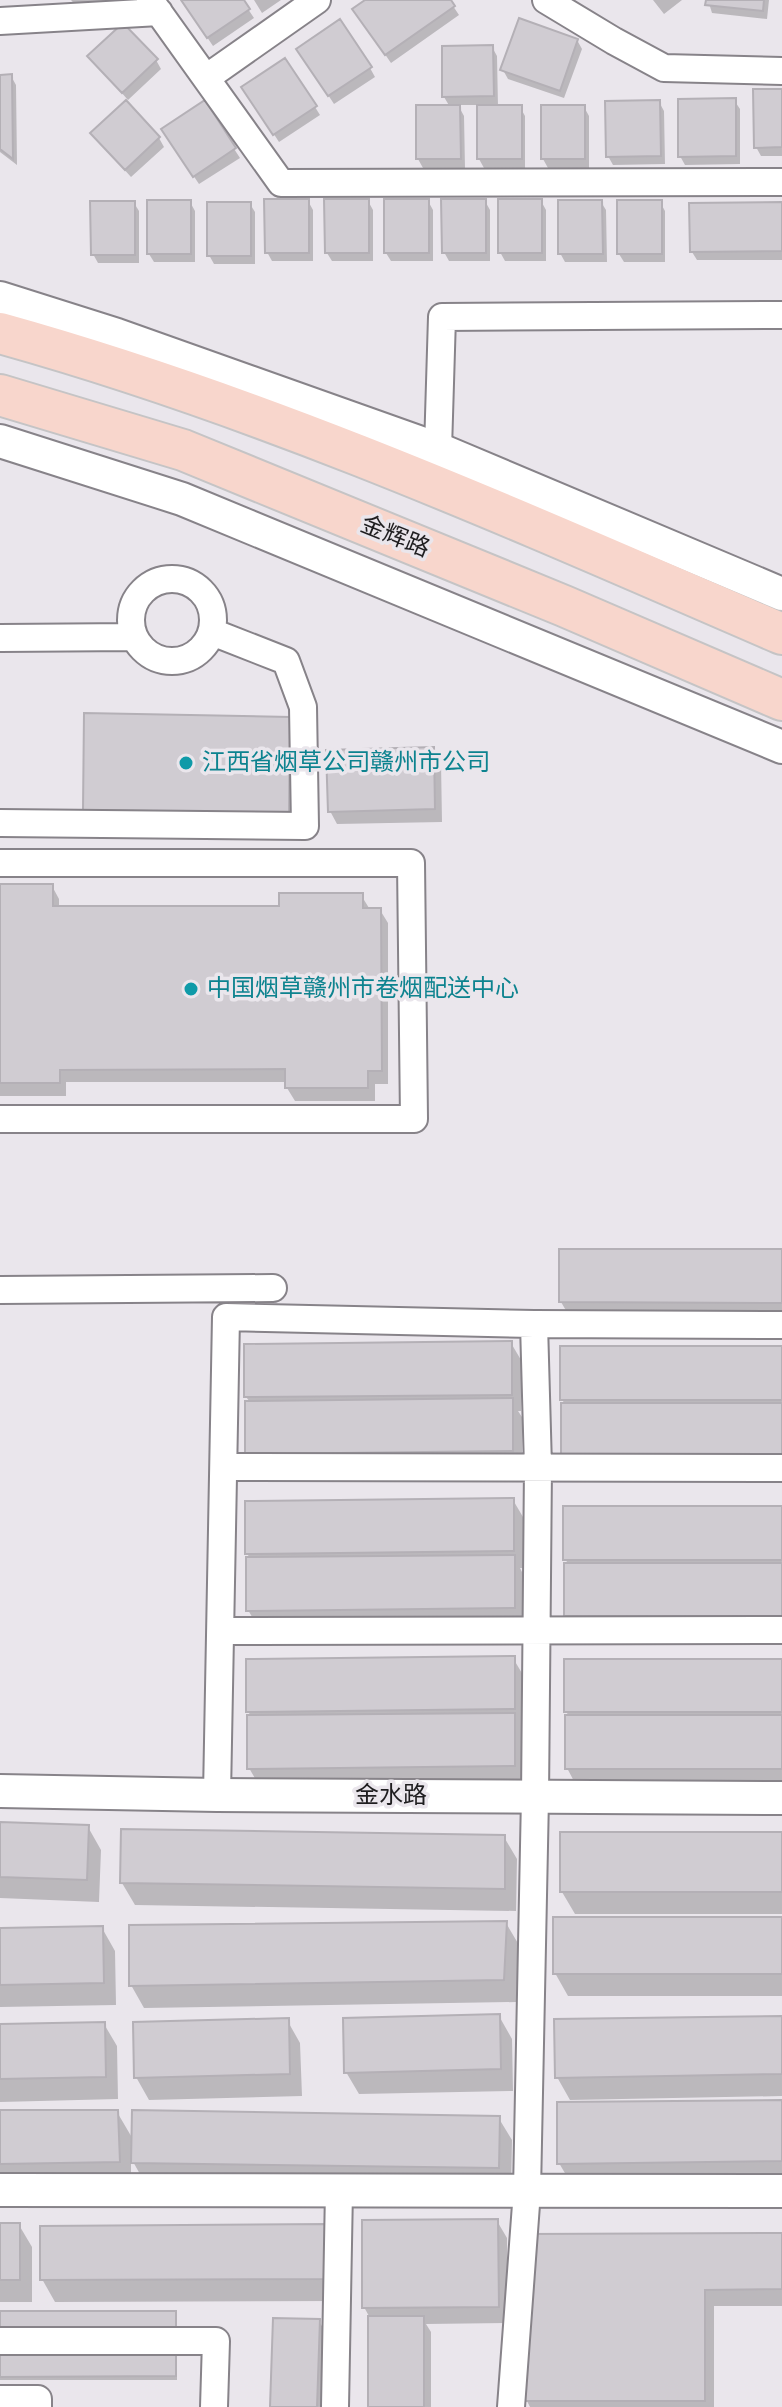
<svg xmlns="http://www.w3.org/2000/svg" width="782" height="2407" viewBox="0 0 782 2407" font-family="'Alegreya Sans','Noto Sans SC',sans-serif">
<style>
.shadow{fill:#0003}
.building{fill:#d0ccd2;stroke:#b4b0b6;stroke-width:2}
.lines{fill:none;stroke-linecap:round;stroke-linejoin:round}
.minor-casing{stroke:#878389;stroke-width:30}
.tertiary-casing{stroke:#878389;stroke-width:36}
.primary-casing{stroke:#c5c4c5;stroke-width:44}
.minor{stroke:#fff;stroke-width:26}
.tertiary{stroke:#fff;stroke-width:32}
.primary{stroke:#f8d6cc;stroke-width:40}
.culture-dot{fill:#0f9aa8;stroke:#eae6ec;stroke-width:3}
.labels{text-anchor:middle;dominant-baseline:central;stroke-width:7;stroke-linejoin:round;paint-order:stroke}
.street-label{font-size:24px;fill:#1f1e20;stroke:#eae6ec}
.culture-label{font-size:24px;fill:#0d838f;stroke:#eae6ec;text-anchor:start}
</style>
<rect width="100%" height="100%" fill="#eae6ec"/>
<path class="shadow" d="M71,0h34l-20,16z
M182,0h60l12,18 -41,28z
M254,0h27l-19,13z
M368,0h81l10,15 -68,48 -31,-45z
M653,0h29l-18,14z
M708,0h61l-2,19 -55,-6z
M577,40l5,9 -18,49 -56,-19 -5,-9z
M492,47l5,9 1,51h22l5,9v52h-41l-5,-9v-54h-21l6,11 1,52h-42l-5,-9 32,-52 -6,-10z
M89,56l67,4 5,9 -33,31z
M304,58l66,10 5,9 -41,27z
M11,76l5,9 1,80 -17,-13v-75z
M782,91v65h-21l-5,-9z
M249,96l66,11 5,8 -41,27z
M734,100l6,9v55l-55,1 -5,-9z
M659,102l5,9 1,53 -52,1 -5,-9z
M204,103l36,55 -41,26 -31,-46z
M584,107l5,9v52h-41l-5,-9z
M92,134l67,4 5,9 -33,30z
M308,201l5,9v51h-41l-5,-9z
M368,201l5,9v51h-41l-5,-8z
M428,201l5,9v51h-42l-5,-8z
M485,201l5,9v51h-41l-5,-9z
M541,201l5,9v51h-41l-5,-9z
M190,202l5,9v51h-41l-5,-8z
M601,202l5,8 1,52h-42l-5,-9z
M660,202l5,9v51h-41l-5,-8z
M134,203l5,8v52h-41l-5,-9z
M250,204l5,8v52h-41l-5,-9z
M782,204v56h-85l-5,-8z
M289,719l13,22 -1,94 -203,-3 -13,-23z
M433,749l8,13 1,60 -105,2 -7,-13z
M0,886h52l7,13v9h222l80,-13 8,13 11,2 8,13v161h-13v17h-80l-8,-13v-6h-221v14h-66z
M782,1251v68h-211l-10,-17z
M511,1343l10,17v51h-3l4,6v51l-266,2 -9,-16 3,-52 -4,-5z
M782,1348v125l-217,-68 -3,-6z
M513,1500l10,17v51h-3l3,6v51l-265,2 -10,-17 3,-51 -4,-5z
M782,1508v125h-206l-10,-17 3,-51 -4,-6z
M513,1658l10,17v51h-2l3,5v51l-265,3 -10,-17 3,-51 -4,-5z
M782,1661v124h-206l-9,-17 3,-51 -4,-5z
M0,1824l88,3 13,23 -2,52 -99,-4z
M782,1834v80h-207l-13,-22z
M504,1837l13,22 -1,52 -381,-6 -13,-22z
M782,1919v77h-214l-13,-23z
M506,1923l13,22 -3,57 -372,6 -13,-23z
M102,1928l13,23 1,54 -116,2v-77z
M499,2016l13,23 1,52 -154,3 -13,-22z
M782,2018v78l-212,4 -13,-23z
M287,2020l13,23 2,53 -153,4 -13,-23z
M104,2024l13,22 1,53 -118,3v-76z
M782,2102v76l-213,2 -10,-17z
M0,2112h117l17,29 364,-24 14,23 -1,50 -365,-5 -15,-27v26l-131,3z
M497,2221l10,17v85l-81,1 5,8v75h-61v-89l-6,-11z
M0,2225h19l13,22v55h-32z
M327,2226l13,75 -285,1 -13,-23z
M782,2235v71h-68v101h-184l-3,-6z
M0,2313h175l2,4v63h-177z
M319,2321l13,23 -2,63h-58z"/>
<path class="building" d="M181,0h63l6,9 -43,29z
M365,0h86l4,6 -70,49 -33,-46z
M706,0h58l-1,11 -58,-6z
M519,18l59,21 -18,52 -60,-21z
M340,19l32,48 -44,29 -32,-47z
M123,23l35,36 -36,34 -35,-37z
M493,45l1,51 -52,1v-51z
M285,58l32,48 -44,29 -32,-48z
M12,74l1,85 -13,-10v-74z
M753,89h29v58l-28,1z
M736,98v58l-58,1v-58z
M126,100l34,37 -35,33 -35,-37z
M205,100l31,48 -43,29 -32,-48z
M660,100l1,56 -55,1 -1,-56z
M416,105h44l1,54h-45z
M477,105h45v54h-45z
M541,105h44v54h-44z
M264,199h45v54h-44z
M324,199h45v54h-44z
M384,199h45v54h-45z
M441,199h45v54h-44z
M498,199h44v54h-44z
M147,200h44v54h-44z
M558,200h44l1,54h-45z
M617,200h45v54h-45z
M90,201h45v54h-44z
M207,202h44v54h-44z
M782,202v49l-92,1 -1,-49z
M84,713l206,4 -1,96 -206,-3z
M434,747l1,62 -107,3 -2,-62z
M0,884h53v22h226v-13h84v15h18l1,163h-14v17h-83v-19l-225,1v13h-60z
M559,1249h223v54l-223,-1z
M512,1341v54l-268,2v-53z
M560,1346h222v54h-222z
M513,1398v53l-268,3v-53z
M561,1403h221v53h-221z
M514,1498v53l-269,3v-53z
M563,1506h219v54h-219z
M515,1555v53l-269,3v-54z
M564,1563h218v53h-218z
M515,1656v53l-269,3v-53z
M564,1659h218v53h-218z
M515,1713v53l-268,3v-54z
M565,1715h217v54h-217z
M0,1822l89,3 -2,55 -87,-3z
M121,1829l384,6v54l-385,-6z
M560,1832h222v60h-222z
M553,1917h229v57h-229z
M507,1921l-3,59 -375,6v-61z
M103,1926l1,57 -104,2v-57z
M500,2014l1,55 -157,4 -1,-55z
M782,2016v58l-227,4 -1,-59z
M289,2018l1,56 -156,4 -1,-56z
M105,2022l1,55 -106,2v-55z
M782,2100v61l-225,3v-62z
M0,2110h118l2,52 -120,2z
M132,2110l368,6 -1,52 -368,-5z
M498,2219l1,88 -137,1v-88z
M0,2223h20v57h-20z
M328,2224v55l-288,1v-54z
M782,2233v56l-77,1v111h-180v-167z
M0,2311h176v65l-176,1z
M368,2316h56v91h-56z
M273,2318l47,1 -3,88h-47z"/>
<g class="lines">
<defs>
<path id="minor" d="M150,0l131,183 501,-1
M546,0l68,41 50,27 118,3
M0,21l159,-9
M206,78l111,-78
M438,449l4,-132 340,-2
M131 620a41 41 0 1 1 82 0a41 41 0 1 1-82 0Z
M0,638l134,-1
M0,823l305,3 -2,-119 -17,-46 -74,-29
M0,863h411l3,256h-414
M0,1290l273,-2
M224,1467l558,1
M221,1631l561,-1
M217,1795l9,-478 308,7 248,1
M0,2341h216l-2,66
M0,2399h38v8
M335,2407l4,-217
M511,2407l16,-216 8,-394 3,-330 -4,-143"/>
<path id="tertiary" d="M0,298l117,37 321,114 344,145
M0,441l182,58 600,248
M0,1791l217,4 565,3
M0,2190l782,1"/>
<path id="primary" d="M0,333c270,75 525,190 782,301
M0,395l183,55 381,156 218,94"/>
</defs>
<use href="#minor" class="minor-casing"/>
<use href="#tertiary" class="tertiary-casing"/>
<use href="#primary" class="primary-casing"/>
<use href="#minor" class="minor"/>
<use href="#tertiary" class="tertiary"/>
<use href="#primary" class="primary"/>
</g>
<g class="culture-dot">
<circle cx="186" cy="763" r="8"/>
<circle cx="191" cy="989" r="8"/>
</g>
<g class="labels">
<g class="street-label">
<text transform="translate(395 537) rotate(22)">金辉路</text>
<text x="391" y="1796">金水路</text>
</g>
<g class="culture-label">
<text x="202" y="763">江西省烟草公司赣州市公司</text>
<text x="207" y="989">中国烟草赣州市卷烟配送中心</text>
</g>
</g>
</svg>
